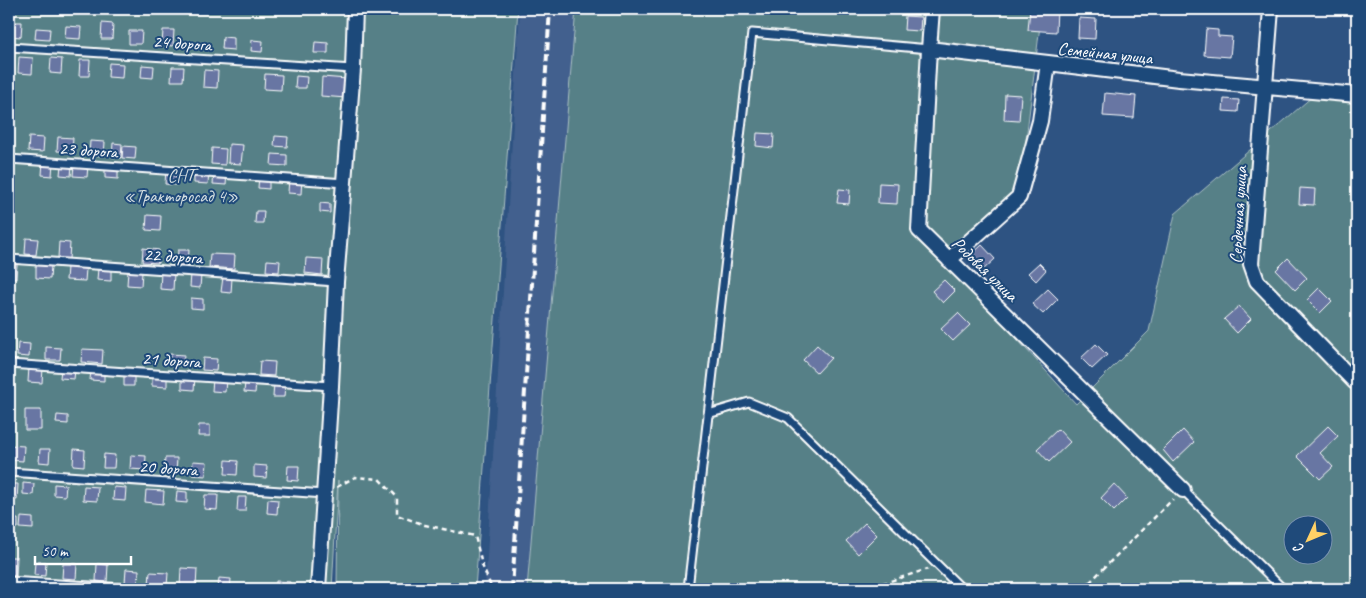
<svg xmlns="http://www.w3.org/2000/svg" width="1366" height="598" viewBox="0 0 1366 598" font-family="Caveat,sans-serif">
<style>
.built{fill:#43618e}
.green{fill:#578087;stroke:#abc0c3;fill-rule:evenodd}
.building{fill:#6876a3;stroke:#fff}
.lines{fill:none;stroke-linecap:round;stroke-linejoin:round}
.lane-casing{stroke:#fff;stroke-width:11}
.street-casing{stroke:#fff;stroke-width:18}
.path{stroke:#fff;stroke-width:2.5;stroke-dasharray:5 4;stroke-linecap:butt}
.lane{stroke:#1f4a7a;stroke-width:7}
.street{stroke:#1f4a7a;stroke-width:14}
.rail{stroke:#fff;stroke-width:4;stroke-dasharray:8 4;stroke-linecap:butt}
.labels{text-anchor:middle;dominant-baseline:central;stroke-width:4;stroke-linejoin:round;paint-order:stroke}
.street-label{font-size:18px;fill:#fff;stroke:#1f4a7a}
.park-label{font-size:18px;fill:#d5dfe1;stroke:#1f4a7a}
</style>
<rect width="100%" height="100%" fill="#2e5382"/>
<filter id="ink" filterUnits="userSpaceOnUse"><feTurbulence type="fractalNoise" baseFrequency=".02" numOctaves="2"/><feDisplacementMap in="SourceGraphic" scale="10" xChannelSelector="R" yChannelSelector="G"/><feConvolveMatrix kernelMatrix="1 2 1 2 8 2 1 2 1" color-interpolation-filters="sRGB"/></filter>
<g filter="url(#ink)">
<path class="built" d="M520,9h56l-49,580h-42z"/>
<path class="green" d="M9,9h509l-43,580h-138l1,-109 -6,109h-323z
M576,9h466l-23,188 -72,65 129,142 73,-73 26,-117 138,-118 44,5v488h-830zM1294,526h30v30h-30z"/>
<path class="building" d="M1030,9h27l-1,23 -28,-2z
M905,16l16,1 -1,14 -16,-1z
M1079,18l17,1 -1,20 -17,-1z
M11,22h11l-1,15 -11,-1z
M102,23l11,1 -1,15h-11z
M66,26l15,1 -1,12 -15,-1z
M36,28l14,1 -1,11 -14,-1z
M1206,29l12,1v6l14,1 -2,20 -26,-2z
M163,30h11l-1,16 -11,-1z
M129,31h13l-1,13h-12z
M223,37l11,1v12l-12,-1z
M252,40l11,1 -1,11 -11,-1z
M315,42l13,1v10h-14z
M19,57l14,1 -1,16 -14,-1z
M51,58l11,1 -1,15 -11,-1z
M80,60h10l-1,16h-10z
M109,63l14,1 -1,14 -14,-1z
M142,65l12,1 -1,12 -12,-1z
M172,67h12l-1,14h-12z
M204,70l14,1 -1,17 -14,-1z
M265,74l17,1 -1,15 -17,-1z
M296,76l11,1 -1,11h-11z
M322,77l25,2 -1,19 -25,-2z
M1105,93l31,3 -2,22 -31,-2z
M1005,94l16,1 -2,26 -15,-1z
M1224,99l15,1 -1,12 -15,-1z
M757,133l17,1 -1,14 -17,-2z
M275,136l13,1 -1,10 -13,-1z
M29,137l15,1 -1,14 -15,-1z
M58,137l15,1 -1,14 -15,-1z
M90,141l15,1 -1,14 -15,-1z
M113,143l9,1 -1,14 -9,-1z
M229,144l14,1 -2,19 -13,-1z
M123,146l13,1 -1,12 -13,-1z
M212,148l14,1 -1,16 -14,-1z
M272,154l15,1v11l-16,-1z
M43,161l10,1 -1,14 -10,-1z
M74,164l14,1 -1,12 -14,-1z
M61,165l11,1 -1,10 -11,-1z
M105,167h13v12l-13,-1z
M166,170l11,1 -1,14 -11,-1z
M194,172l15,1 -1,11 -14,-1z
M214,173h13l-1,12 -13,-1z
M259,176l10,1v12l-11,-1z
M289,178l13,1 -1,15 -13,-1z
M879,183l19,1 -1,20 -19,-1z
M1300,188l15,1 -1,16 -15,-1z
M839,189l11,1 -1,14 -12,-1z
M320,203l10,1v9l-10,-1z
M256,211h8l-1,12h-8z
M147,215l14,1 -1,15 -14,-1z
M26,238l12,1 -2,16 -11,-1z
M59,242l11,1 -1,16 -11,-1z
M982,245l13,14 -12,11 -13,-14z
M143,248l16,2 -1,13 -16,-1z
M178,250h11l-1,15h-11z
M210,254l25,1 -1,14 -25,-2z
M306,258l17,1 -1,16 -17,-2z
M1288,258l19,20 -12,12 -19,-20z
M267,260l13,1 -1,11 -13,-1z
M1039,263l7,7 -10,11 -8,-8z
M9,264h8l-1,14 -7,-1z
M36,265l15,1 -1,13 -14,-1z
M67,267l19,2 -1,12 -19,-1z
M98,268l13,1v12l-14,-1z
M128,271l14,1 -1,14 -14,-1z
M161,272l13,1 -1,17 -13,-1z
M191,274l10,1 -1,13 -10,-1z
M223,277l9,1 -1,15 -10,-1z
M944,280l11,11 -12,12 -11,-12z
M1319,288l13,13 -12,12 -13,-13z
M1048,289l10,10 -15,15 -11,-10z
M191,298l12,1v10l-12,-1z
M1239,306l12,13 -14,14 -13,-14z
M958,313l12,12 -17,16 -12,-12z
M18,343l12,1 -1,13 -12,-1z
M1096,344l11,11 -15,14 -11,-11z
M817,345l14,13 -14,15 -14,-13z
M46,347l15,1 -1,12h-14z
M82,349l21,1 -1,14 -21,-2z
M170,354l14,1 -1,11 -13,-1z
M203,358l14,1 -1,12 -14,-1z
M260,361l15,1 -1,14 -15,-1z
M29,367l14,1 -1,15 -14,-1z
M61,369l14,1 -1,9 -14,-1z
M91,370l13,1v10l-14,-1z
M124,374l10,1v11h-10z
M152,375l15,1v11l-15,-1z
M182,376l13,1 -1,13 -12,-1z
M213,379l13,1 -1,12 -13,-1z
M245,383h11l-1,10 -11,-1z
M274,383l11,1 -1,13h-11z
M25,410h16v20h-16z
M57,415l11,1v8l-12,-1z
M199,425h11v11h-12z
M1328,426l10,10 -18,17 13,14 -13,12 -23,-23z
M1058,429l12,13 -21,20 -12,-13z
M1183,430l11,12 -21,20 -10,-12z
M9,445l15,1 -1,15 -14,-1z
M40,449h10l-1,14 -10,-1z
M74,449l11,1 -1,16 -11,-1z
M104,454l11,1 -1,13h-11z
M131,455l15,1 -1,14 -15,-1z
M165,458h12l-1,14 -12,-1z
M226,460l12,1 -1,14 -12,-1z
M193,461l14,1 -1,14 -14,-1z
M254,465l13,1 -1,12 -12,-1z
M288,466h11l-1,15 -11,-1z
M23,483l11,1 -1,11 -10,-1z
M9,484h9l-1,16 -8,-1z
M54,484l12,1 -1,11 -11,-1z
M1114,484l13,14 -13,13 -13,-13z
M84,486l14,1 -1,14 -14,-1z
M114,487l12,1 -1,13 -12,-1z
M146,490l18,1 -1,13 -18,-2z
M177,491l10,1v11l-11,-1z
M205,495h13l-1,15 -13,-1z
M238,497h8l-1,14h-8z
M268,499l10,1 -1,14 -10,-1z
M21,517l12,1v11l-13,-1z
M9,519h9v9h-9z
M865,523l12,12 -19,19 -12,-13z
M9,557h8l-1,19h-7z
M35,562h11l-1,14 -11,-1z
M63,564h14l-1,15 -14,-1z
M97,564l11,1 -1,17 -11,-1z
M181,568l16,1 -1,19h-16z
M126,569l13,1 -1,14 -13,-1z
M150,572l18,1 -1,13 -18,-1z
M219,578l12,1 -1,10h-12z
M276,581l14,1v7h-14z"/>
<g class="lines">
<defs>
<path id="lane" d="M9,47l344,22
M9,159l336,24
M9,259l327,23
M9,364l322,22
M708,414l41,-12 39,16 174,171
M9,472l316,22
M1183,490l100,99
M9,581l130,8
M688,589l64,-556 177,16"/>
<path id="street" d="M932,9l-3,40 -10,181 264,260
M1271,9l-20,255 6,17 98,101
M929,49l119,14
M949,260l70,-63 21,-76 8,-58 131,16 178,16
M318,589l13,-203 5,-104 17,-213 2,-60"/>
</defs>
<use href="#lane" class="lane-casing"/>
<use href="#street" class="street-casing"/>
<path class="path" d="M337,487l18,-10 24,2 18,18v18l28,10 50,11 7,29 10,24
M865,589l63,-20
M1083,589l90,-90"/>
<use href="#lane" class="lane"/>
<use href="#street" class="street"/>
<path class="rail" d="M512,589l38,-580"/>
</g>
</g>
<g class="labels">
<g class="street-label">
<text transform="translate(182 43) rotate(4)">24 дорога</text>
<text transform="translate(1105 53) rotate(6)">Семейная улица</text>
<text transform="translate(88 150) rotate(4)">23 дорога</text>
<text transform="translate(1238 215) rotate(-87)">Сердечная улица</text>
<text transform="translate(173 256) rotate(4)">22 дорога</text>
<text transform="translate(985 269) rotate(44)">Родовая улица</text>
<text transform="translate(171 360) rotate(4)">21 дорога</text>
<text transform="translate(168 468) rotate(4)">20 дорога</text>
</g>
<g class="park-label">
<text x="181" y="175">СНТ<tspan x="181" dy="21">«Тракторосад 4»</tspan></text>
</g>
</g>
<rect width="1366" height="598" fill="none" stroke="#1f4a7a" stroke-width="30"/>
<rect x="15" y="15" width="1336" height="568" fill="none" stroke="#fff" stroke-width="2" filter="url(#ink)"/>
<g transform="translate(1308 540) rotate(226)"><circle r="24" fill="#1f4a7a" stroke="#7992af"/>
<path d="M0-4L9 19L0 12L-9 19Z" fill="#ffd166"/>
<text y="-8" font-size="14" font-weight="bold" text-anchor="middle" fill="#ffffff">С</text>
</g>
<path d="M35 556v8h96v-8" fill="none" stroke="#ffffff" stroke-width="2.5"/>
<text x="42" y="556" font-size="15" fill="#ffffff" stroke="#1f4a7a" stroke-width="4" paint-order="stroke">50 m</text>
</svg>
